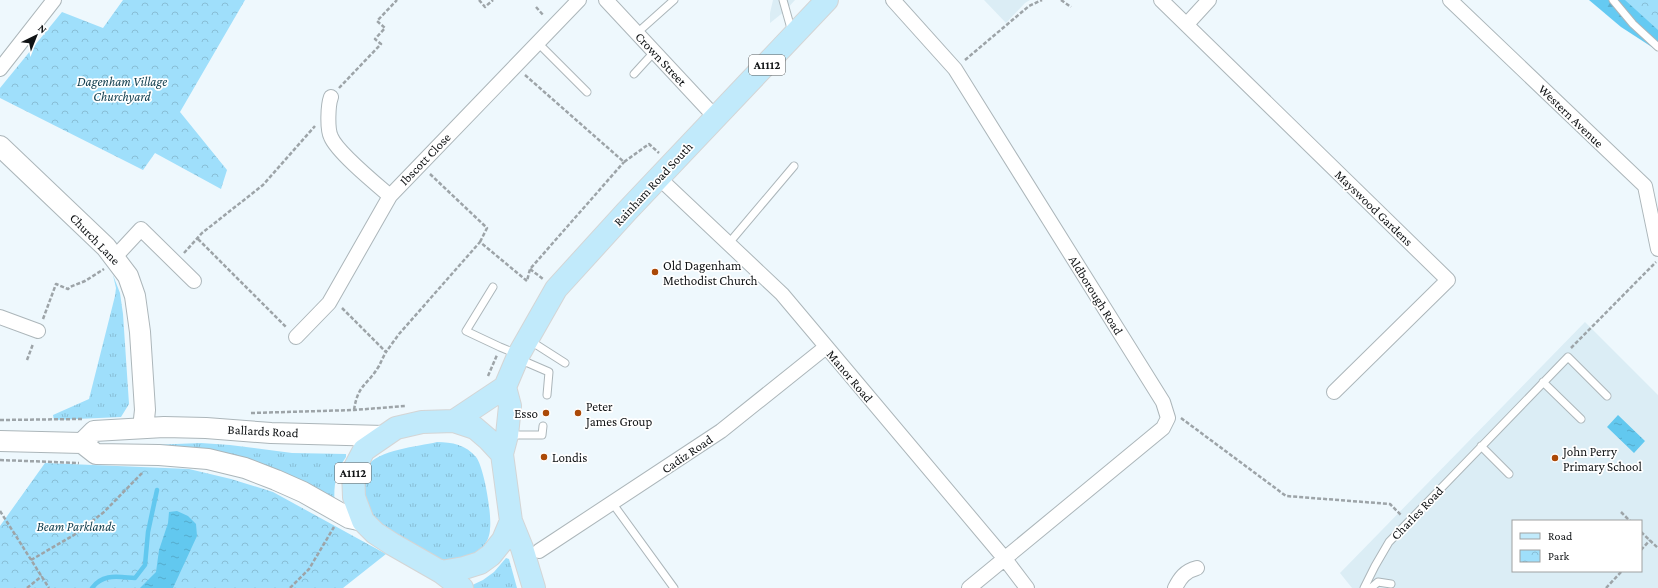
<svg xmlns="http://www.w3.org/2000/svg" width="1658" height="588" viewBox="0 0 1658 588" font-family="'Crimson Pro',serif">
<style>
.built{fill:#dbedf5;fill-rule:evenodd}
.grass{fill:url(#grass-tufts)}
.forest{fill:url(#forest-firs)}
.park{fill:url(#park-crowns)}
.water{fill:url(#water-ripples)}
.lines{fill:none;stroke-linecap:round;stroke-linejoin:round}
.stream{stroke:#62c8ef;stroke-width:4.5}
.lane-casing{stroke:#acb6ba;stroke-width:9}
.street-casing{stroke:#acb6ba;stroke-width:16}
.secondary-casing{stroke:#acb6ba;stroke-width:22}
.primary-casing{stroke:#d4d5d5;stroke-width:24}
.path{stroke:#9da4a8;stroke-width:2.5;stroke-dasharray:4 2;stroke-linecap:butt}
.lane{stroke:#fff;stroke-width:7}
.street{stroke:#fff;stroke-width:14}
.secondary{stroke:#fff;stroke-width:20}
.primary{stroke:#c1eafb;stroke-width:22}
.poi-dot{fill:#ab4907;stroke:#fff;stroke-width:1.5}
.labels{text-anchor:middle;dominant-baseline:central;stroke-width:3.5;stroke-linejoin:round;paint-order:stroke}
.shield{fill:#fff;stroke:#585a5b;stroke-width:1}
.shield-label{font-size:12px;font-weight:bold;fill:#101315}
.street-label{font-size:13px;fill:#101315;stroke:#fff}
.park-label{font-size:13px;font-style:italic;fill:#144151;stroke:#fff}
.poi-label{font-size:13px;fill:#101315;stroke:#fff;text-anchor:start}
</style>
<defs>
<pattern id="grass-tufts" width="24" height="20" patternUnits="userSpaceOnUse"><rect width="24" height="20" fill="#9fdffb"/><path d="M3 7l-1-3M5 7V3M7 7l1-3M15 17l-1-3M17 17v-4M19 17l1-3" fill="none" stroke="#88bed6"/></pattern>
<pattern id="forest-firs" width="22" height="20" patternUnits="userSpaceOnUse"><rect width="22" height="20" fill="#65caf2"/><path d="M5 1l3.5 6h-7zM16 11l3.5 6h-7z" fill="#57adcf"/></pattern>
<pattern id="park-crowns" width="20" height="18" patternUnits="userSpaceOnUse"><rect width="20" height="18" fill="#9fdffb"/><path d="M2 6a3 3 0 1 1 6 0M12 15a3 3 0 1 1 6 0" fill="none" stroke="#88bed6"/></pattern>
<pattern id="water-ripples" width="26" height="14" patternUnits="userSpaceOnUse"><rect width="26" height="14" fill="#62c8ef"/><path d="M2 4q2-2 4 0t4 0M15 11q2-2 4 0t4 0" fill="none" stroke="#54abcc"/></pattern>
</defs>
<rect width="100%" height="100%" fill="#eef8fd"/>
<path class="built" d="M773,0h22l-10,11 -15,12v-10z
M984,0h46l-5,3 -19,20z
M1585,322l73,73v193h-306l-12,-15zM1513,521h128v50h-128z"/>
<path class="grass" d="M113,275l7,18 3,21 6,90 -8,13 -67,3 -1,-5 36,-16 26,-103 1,-8z
M437,442c15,0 29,3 39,15 8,10 16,58 14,72 0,6 -3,14 -8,19 -7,10 -18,13 -28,18l-81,-37 -16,-42c3,-6 5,-15 9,-20 13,-18 51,-20 71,-25z
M201,443l29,2 62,8 54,1v3c-11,15 -13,32 -11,50l-51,-23 -133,-39z
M506,558l3,1 8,29h-51l17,-8 11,-8z"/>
<path class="forest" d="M1589,0h69v51l-37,-24z"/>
<path class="park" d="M123,0h122l-65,112 47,58 -6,19 -66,-36 -12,17 -143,-72v-10l62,-76 41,16z
M1625,0h33v30z
M45,463l144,6 42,10 42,13 113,62 -43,34h-343v-62z"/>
<path class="water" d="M1618,415l27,26 -11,12 -27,-26z
M177,511l11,5 8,8 1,12 -24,52h-33l16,-16 3,-22 9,-27 1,-11z"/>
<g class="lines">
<path class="stream" d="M92,588c11,-15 26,-11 43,-10l10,-13 3,-33 9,-42"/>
<defs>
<path id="lane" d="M783,0l9,32
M1613,0l20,24 25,23
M637,33l37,-33
M538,43l49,49
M634,74l21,-23
M729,243l65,-77
M493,287l-27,44 34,16 17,7
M529,340l36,23
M519,359l30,13 -2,23
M1543,382l38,37
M509,435h33l1,-9
M1481,446l28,28
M613,504l61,84
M1364,588l11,-22 14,-24 179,-185 39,39
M1371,588l7,-6 13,2"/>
<path id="street" d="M606,0l110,118
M893,0l62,69 208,333 5,16 -5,10 -194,160
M1161,0l287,280 -114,112
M1450,0l195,186 13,63
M1187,24l22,-24
M0,69l54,-69
M331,97c-3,8 -4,32 0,40 6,15 45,47 59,59
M658,177l124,117 223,265 22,29
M115,257l26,-28 53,52
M0,317l38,14
M296,337l33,-34 61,-107 189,-196
M539,551l182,-120 105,-84
M1175,588c5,-10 10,-17 22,-20"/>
<path id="secondary" d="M0,146l106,101 22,29 7,20 5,36 5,78 -2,18
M0,441l82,2 14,11 63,1 49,4 37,9 31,12 27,12 46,26 14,3
M82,443l12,-12 70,-4 42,1 65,5 113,3"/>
<path id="primary" d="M454,421l51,-34
M502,454l5,-19 3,-29 -5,-19 14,-33 37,-65 71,-78 200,-211
M511,521l11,27 12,40
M441,572l23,-4 16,-5 11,-8 12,-15 8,-19 -9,-67 -13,-14 -14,-12 -21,-7 -32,1 -26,6 -32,22 -11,21 1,26 9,24 12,12 17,11 49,28 21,16"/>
</defs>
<use href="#lane" class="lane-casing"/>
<use href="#street" class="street-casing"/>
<use href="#secondary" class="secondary-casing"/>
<use href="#primary" class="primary-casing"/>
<path class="path" d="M479,0l6,7 8,-7
M1061,0l10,7
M536,7l8,9
M965,60l64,-54 13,-6
M525,75l99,87 25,-18 10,9
M339,88l42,-44 -6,-5 10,-11 -8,-7 20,-21
M430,174l57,54 -7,14
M198,239l88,88
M184,253l18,-20 61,-48 52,-59
M530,269l13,10
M342,308l44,44 13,-18 81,-92 47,39 3,-12 94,-107
M43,319l13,-35 12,5 2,-2 15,-6 19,-12
M1571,348l85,-86
M27,360l6,-16
M488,376l9,-21
M354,410c4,-26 13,-24 25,-44 2,-4 4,-9 7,-14
M251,413l103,-3 51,-4
M1181,418l105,78 104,8 11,11
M0,420l82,-1
M0,460l79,3
M0,511l49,77
M1621,512l9,9
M1641,532l17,16
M1641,550l9,-10
M31,560l43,-25 30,-23 39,-40
M27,588l15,-12
M290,588l19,-19 25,-42
M1606,588l16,-17"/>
<use href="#lane" class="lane"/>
<use href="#street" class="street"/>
<use href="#secondary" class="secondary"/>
<use href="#primary" class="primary"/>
</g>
<g class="poi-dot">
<circle cx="655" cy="272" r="4"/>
<circle cx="546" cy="413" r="4"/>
<circle cx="578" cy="413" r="4"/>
<circle cx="544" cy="457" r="4"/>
<circle cx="1555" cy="458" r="4"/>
</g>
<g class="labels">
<g class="shield">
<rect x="749" y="55" width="36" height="20" rx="3"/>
<rect x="335" y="463" width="36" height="20" rx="3"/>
</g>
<g class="shield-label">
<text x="767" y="65">A1112</text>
<text x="353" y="473">A1112</text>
</g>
<g class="street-label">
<text transform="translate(661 59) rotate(47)">Crown Street</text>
<text transform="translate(1571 116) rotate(44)">Western Avenue</text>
<text transform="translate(425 159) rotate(-46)">Ibscott Close</text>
<text transform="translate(653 184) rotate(-47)">Rainham Road South</text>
<text transform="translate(1374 208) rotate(44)">Mayswood Gardens</text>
<text transform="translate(95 239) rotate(46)">Church Lane</text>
<text transform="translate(1096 295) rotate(58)">Aldborough Road</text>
<text transform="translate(850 376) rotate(50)">Manor Road</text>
<text transform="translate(263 431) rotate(3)">Ballards Road</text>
<text transform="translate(687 454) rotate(-34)">Cadiz Road</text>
<text transform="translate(1417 513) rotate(-46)">Charles Road</text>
</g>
<g class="park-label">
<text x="122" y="81">Dagenham Village<tspan x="122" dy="15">Churchyard</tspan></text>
<text x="76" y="526">Beam Parklands</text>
</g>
<g class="poi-label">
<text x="663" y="265">Old Dagenham<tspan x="663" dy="15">Methodist Church</tspan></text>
<text x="586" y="406">Peter<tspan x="586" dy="15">James Group</tspan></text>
<text x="538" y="413" text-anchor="end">Esso</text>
<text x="1563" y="451">John Perry<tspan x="1563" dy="15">Primary School</tspan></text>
<text x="552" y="457">Londis</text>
</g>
</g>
<rect x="1512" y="520" width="130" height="52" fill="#ffffff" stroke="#9fa1a1"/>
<rect x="1520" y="533" width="20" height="6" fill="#c1eafb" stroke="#9fa1a1"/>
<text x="1548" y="540" font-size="12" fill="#101315">Road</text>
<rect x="1520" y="550" width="20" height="12" fill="url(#park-crowns)" stroke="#9fa1a1"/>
<text x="1548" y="560" font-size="12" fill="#101315">Park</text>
<g transform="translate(36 36) rotate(43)" stroke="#ffffff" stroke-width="3" paint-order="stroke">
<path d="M0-3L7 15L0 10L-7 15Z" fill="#101315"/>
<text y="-6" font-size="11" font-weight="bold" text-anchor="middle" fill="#101315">N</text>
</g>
</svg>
